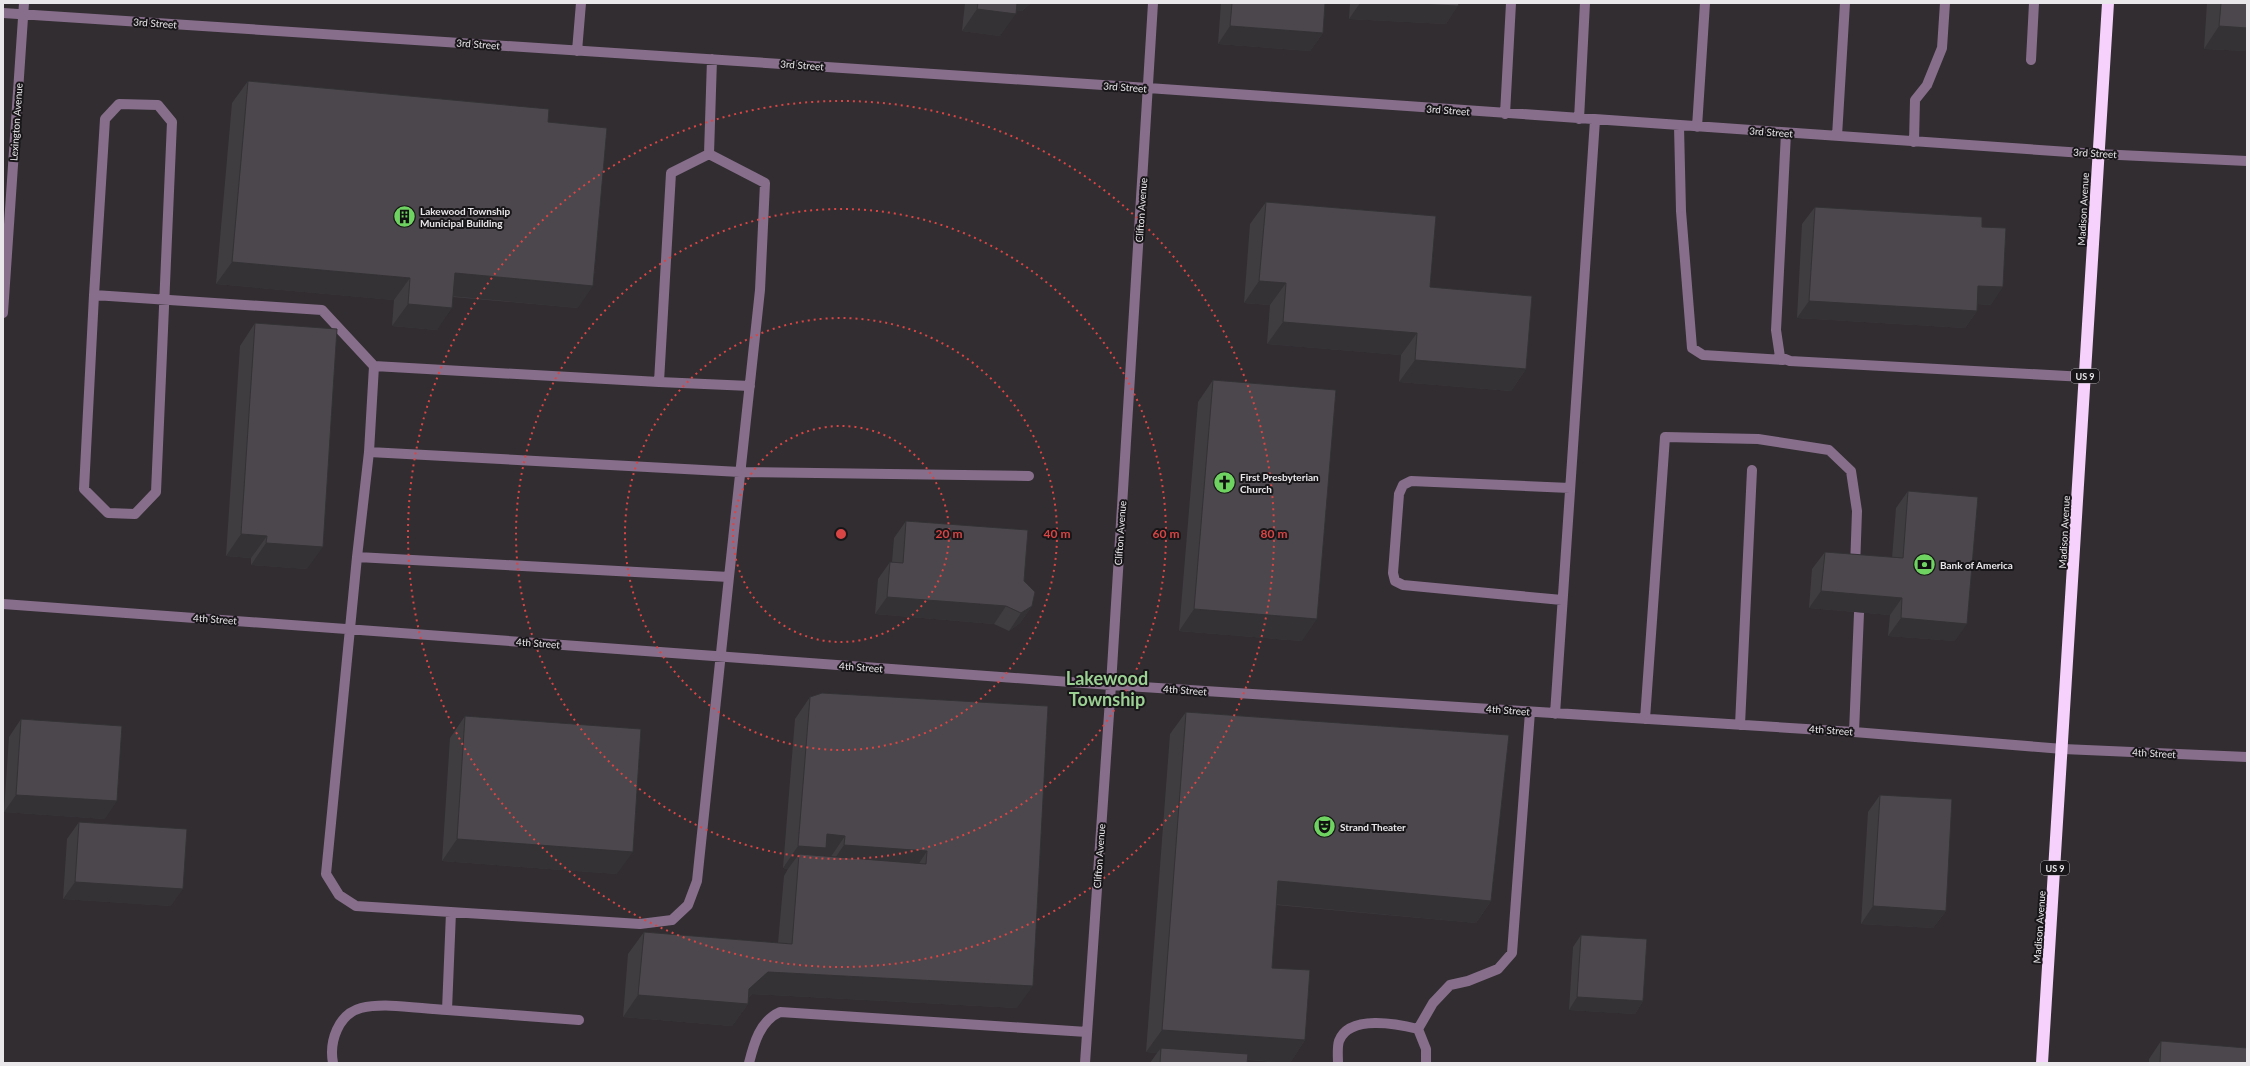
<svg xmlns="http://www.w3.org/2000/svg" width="2250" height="1066" viewBox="0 0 2250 1066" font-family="Lato,sans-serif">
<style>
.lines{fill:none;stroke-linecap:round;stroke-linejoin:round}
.minor{stroke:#876e8b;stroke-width:10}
.highway{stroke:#f5d1fb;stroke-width:12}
.wall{fill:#403d41}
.shaded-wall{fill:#343235}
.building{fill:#4b474c;stroke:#343235}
.ring{fill:none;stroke:#d94545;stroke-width:2;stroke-dasharray:2 4}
.labels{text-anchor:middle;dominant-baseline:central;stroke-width:4;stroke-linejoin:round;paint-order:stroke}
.shield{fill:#181618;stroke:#aba8ab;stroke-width:1}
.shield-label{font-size:9px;font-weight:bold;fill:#eae7ea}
.street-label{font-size:10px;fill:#eae7ea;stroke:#181618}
.poi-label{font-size:10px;font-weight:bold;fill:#eae7ea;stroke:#181618;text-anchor:start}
.town-label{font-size:18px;font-weight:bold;fill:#9bd093;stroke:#181618}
.centre{fill:#d94545;stroke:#181618;stroke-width:2}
.ring-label{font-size:12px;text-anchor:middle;font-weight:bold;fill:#d94545;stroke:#181618;stroke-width:4;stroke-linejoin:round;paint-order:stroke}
</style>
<rect width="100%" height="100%" fill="#312d31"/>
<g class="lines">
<path class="minor" d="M3,13l1145,75 950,66 149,7
M577,51l4,-48
M2031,60l3,-57
M1505,114l6,-111
M1579,119l6,-116
M1679,126l2,85 11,137 11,7 80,5
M1697,127l8,-124
M1786,133l-10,197 4,27 10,4 295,16
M1837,136l8,-133
M1914,142l1,-42 12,-15 15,-37 3,-45
M709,154l56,29 -5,107 -31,287
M709,154l3,-95
M94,295l11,-176 14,-15 39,1 14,17 -16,370 -21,22 -27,-1 -24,-24 10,-194 228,15 52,56 285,16 12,-209 38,-19
M3,313l21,-310
M659,382l91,4
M369,452l371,20 289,4
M357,557l372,20 -32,304 -9,24 -16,15 -32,4 -284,-18 -17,-11 -13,-21z
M357,557l12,-105 5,-86
M1562,600l-159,-15 -8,-4 -2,-8 6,-79 4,-9 8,-4 159,7
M3,604l1108,81 743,47 209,17 184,8
M1555,714l40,-594
M1645,719l20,-282 93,2 71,11 22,21 6,40 -2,57
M1740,725l12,-255
M1854,732l5,-119
M451,912l-4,98 132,10
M1418,1029l15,-26 17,-18 18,-4 30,-12 14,-16 18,-241
M333,1063c-4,-21 5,-49 28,-55 25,-6 60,1 86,2
M749,1063c5,-20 11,-42 31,-51l307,20
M1085,1063l26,-378 42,-682
M1338,1063c0,-6 -1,-16 1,-22 10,-27 59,-17 79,-12l8,20v14"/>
<path class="highway" d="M2042,1063l66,-1060"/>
</g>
<path class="wall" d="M962,3h69l-9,8 -6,-1 -16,26 -38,-5 3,-28z
M1221,3h104l-2,30 -13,18 -92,-7z
M1350,3h109l-13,21 -97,-5z
M2207,3h40v48l-43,-2z
M248,81l300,41 30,186 -125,-11 -16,33 -45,-4 2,-26 -178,-16 16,-181z
M1266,202l164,85 96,82 -15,22 -112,-9 2,-27 -134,-11 3,-39 -26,-2 6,-79z
M1815,207l167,20 9,78 -14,-1v7l-12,17 -168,-10 5,-94z
M255,323l52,246 -56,-4v-7l-25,-2 14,-210z
M1213,380l89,261 -123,-10 19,-229z
M1908,491l47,150 -67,-5 2,-21 -81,-7 3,-39 13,-17 67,6 4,-50z
M906,521l118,60 8,25 -12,17 -11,8 -15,-7 -119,-10 3,-35 12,-17h2l2,-24z
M810,697l238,9 -31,302 -265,-14 -4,4v6l-16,22 -109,-9 5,-63 16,-22 134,11 6,-67 4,-7 -5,-1 12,-149z
M1186,712l305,189 -15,22 -200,-18 -4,63 33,72 -15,23 -43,-3v3h-97l7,-10 -11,-1 24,-318z
M465,716l152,158 -175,-13 8,-123z
M21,719l84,100 -101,-7 5,-75z
M1880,795l66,116 -13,17 -72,-4 7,-112z
M79,822l92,84 -108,-7 4,-60z
M1581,935l62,66 -8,13 -66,-4 4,-63z
M2161,1041l86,22h-98v-4z"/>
<path class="shaded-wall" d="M1008,3h23l-9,8 -18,-2z
M1360,3h36l62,3 -12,18 -97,-5z
M977,9l39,5 -16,22 -38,-5z
M1230,26l93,7 -13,18 -92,-7z
M2219,26l28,2v23l-43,-2z
M232,262l178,16 -16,22 -178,-16z
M455,273l138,13 -15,22 -138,-13z
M1259,281l27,2 -16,22 -26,-2z
M1978,286l25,1 -12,18 -25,-2z
M1809,301l168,10 -12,17 -168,-10z
M408,304l44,4 -15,22 -45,-4z
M1283,322l134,11 -16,22 -134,-11z
M1415,360l111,9 -15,22 -112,-9z
M241,534l26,2 -16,22 -25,-2z
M266,543l57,4 -16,22 -56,-4z
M1821,591l81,7 -12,17 -81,-7z
M887,597l119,9 -12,18 -119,-10z
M1032,606l-12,17 -11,8 12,-18z
M1194,609l123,10 -15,22 -123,-10z
M1901,618l66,6 -12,17 -67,-5z
M16,795l101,6 -12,18 -101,-7z
M827,834l18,2 -15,22 -31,-4 -11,15 -5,-1 15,-22z
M457,839l176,13 -16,22 -175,-13z
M844,845l83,6 -15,23 -83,-7z
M1278,881l213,20 -15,22 -213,-20z
M75,882l108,7 -12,17 -108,-7z
M1873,906l73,5 -13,17 -72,-4z
M768,972l265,14 -16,22 -265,-14 -10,9 6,1 -16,22 -109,-9 15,-22z
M1577,997l66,4 -8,13 -66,-4z
M1162,1030l143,10 -15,23 -130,-10 1,-5 -4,5 -11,-1z"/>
<path class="building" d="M978,3h39l-1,11 -39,-5z
M1232,3h93l-2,30 -93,-7z
M1396,3h63l-1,3z
M2221,3h26v25l-28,-2z
M248,81l301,28 -1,13 59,6 -14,158 -138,-13 -3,35 -44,-4 2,-26 -178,-16z
M1266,202l170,14 -6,71 102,9 -6,73 -111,-9 2,-27 -134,-11 3,-39 -27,-2z
M1815,207l167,10v10l24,1 -3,59 -25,-1 -1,25 -168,-10z
M255,323l82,6 -14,218 -57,-4 1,-7 -26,-2z
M1213,380l123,10 -19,229 -123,-10z
M1908,491l70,6 -11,127 -66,-6 1,-20 -81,-7 4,-39 78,6z
M906,521l122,9 -4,51 11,11 -3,14 -11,7 -15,-7 -119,-9 3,-35 13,1z
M822,693l226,13 -15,280 -265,-14 -19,17 -1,15 -110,-9 6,-63 148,12 7,-90 127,10 1,-13 -83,-6 1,-9 -18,-2 -1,14 -28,-2 12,-149z
M1186,712l323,23 -18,166 -213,-20 -6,87 38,2 -5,70 -143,-10z
M465,716l176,13 -8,123 -176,-13z
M21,719l101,7 -5,75 -101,-6z
M1880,795l72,4 -6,112 -73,-5z
M79,822l108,7 -4,60 -108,-7z
M1581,935l66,4 -4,62 -66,-4z
M2161,1041l86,7v15h-87z
M1161,1048l87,6 -1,9h-87z"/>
<g class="ring">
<circle cx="841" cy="534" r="108"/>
<circle cx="841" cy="534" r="216"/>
<circle cx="841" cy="534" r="325"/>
<circle cx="841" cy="534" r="433"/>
</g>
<defs>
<symbol id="building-disc" viewBox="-11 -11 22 22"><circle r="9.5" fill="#6ed360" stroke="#181618"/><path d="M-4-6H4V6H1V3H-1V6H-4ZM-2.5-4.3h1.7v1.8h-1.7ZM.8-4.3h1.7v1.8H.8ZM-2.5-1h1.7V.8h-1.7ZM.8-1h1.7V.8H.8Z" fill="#111"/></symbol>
<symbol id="church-disc" viewBox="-11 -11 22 22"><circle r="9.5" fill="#6ed360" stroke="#181618"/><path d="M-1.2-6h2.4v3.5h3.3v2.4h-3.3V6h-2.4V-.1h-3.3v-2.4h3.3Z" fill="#111"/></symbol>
<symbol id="bank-disc" viewBox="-11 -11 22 22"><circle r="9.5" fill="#6ed360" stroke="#181618"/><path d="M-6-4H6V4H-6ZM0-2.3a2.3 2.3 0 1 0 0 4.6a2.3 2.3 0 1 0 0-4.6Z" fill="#111"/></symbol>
<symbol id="theatre-disc" viewBox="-11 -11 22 22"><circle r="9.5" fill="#6ed360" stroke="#181618"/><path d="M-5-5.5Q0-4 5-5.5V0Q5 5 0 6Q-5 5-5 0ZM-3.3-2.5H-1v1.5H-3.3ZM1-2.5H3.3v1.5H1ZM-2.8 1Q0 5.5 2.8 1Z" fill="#111"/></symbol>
</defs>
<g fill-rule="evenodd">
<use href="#building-disc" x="392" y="204" width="25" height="25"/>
<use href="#church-disc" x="1212" y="470" width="25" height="25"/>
<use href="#bank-disc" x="1912" y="552" width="25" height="25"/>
<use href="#theatre-disc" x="1312" y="814" width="25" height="25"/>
</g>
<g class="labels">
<g class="shield">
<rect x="2071" y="369" width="28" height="14" rx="3"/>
<rect x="2041" y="861" width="28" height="14" rx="3"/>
</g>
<g class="shield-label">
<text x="2085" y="376">US 9</text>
<text x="2055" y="868">US 9</text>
</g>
<g class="street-label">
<text transform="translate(155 23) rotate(4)">3rd Street</text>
<text transform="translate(478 44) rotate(4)">3rd Street</text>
<text transform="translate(802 65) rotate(4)">3rd Street</text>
<text transform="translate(1125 87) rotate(4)">3rd Street</text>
<text transform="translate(1448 110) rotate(4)">3rd Street</text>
<text transform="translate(16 122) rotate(-86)">Lexington Avenue</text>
<text transform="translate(1771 132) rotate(4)">3rd Street</text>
<text transform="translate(2095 153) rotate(3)">3rd Street</text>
<text transform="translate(2083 209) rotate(-87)">Madison Avenue</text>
<text transform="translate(1141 210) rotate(-86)">Clifton Avenue</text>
<text transform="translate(2064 532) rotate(-87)">Madison Avenue</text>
<text transform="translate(1120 533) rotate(-86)">Clifton Avenue</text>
<text transform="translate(215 619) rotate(4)">4th Street</text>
<text transform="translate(538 643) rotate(4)">4th Street</text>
<text transform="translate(861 667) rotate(4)">4th Street</text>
<text transform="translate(1185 690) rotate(4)">4th Street</text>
<text transform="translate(1508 710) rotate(4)">4th Street</text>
<text transform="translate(1831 730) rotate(4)">4th Street</text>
<text transform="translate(2154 753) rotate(3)">4th Street</text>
<text transform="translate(1099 856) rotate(-86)">Clifton Avenue</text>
<text transform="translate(2039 927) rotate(-86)">Madison Avenue</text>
</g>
<g class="poi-label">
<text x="420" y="211">Lakewood Township<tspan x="420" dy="12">Municipal Building</tspan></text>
<text x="1240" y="477">First Presbyterian<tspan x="1240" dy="12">Church</tspan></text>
<text x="1940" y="565">Bank of America</text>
<text x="1340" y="827">Strand Theater</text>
</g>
<g class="town-label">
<text x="1107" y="678">Lakewood<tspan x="1107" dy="21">Township</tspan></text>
</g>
</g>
<circle cx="841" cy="534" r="6" class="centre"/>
<g class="ring-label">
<text x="949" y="538">20 m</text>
<text x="1057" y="538">40 m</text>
<text x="1166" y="538">60 m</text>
<text x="1274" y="538">80 m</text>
</g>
<rect width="2250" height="1066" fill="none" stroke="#eae7ea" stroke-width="8"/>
</svg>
